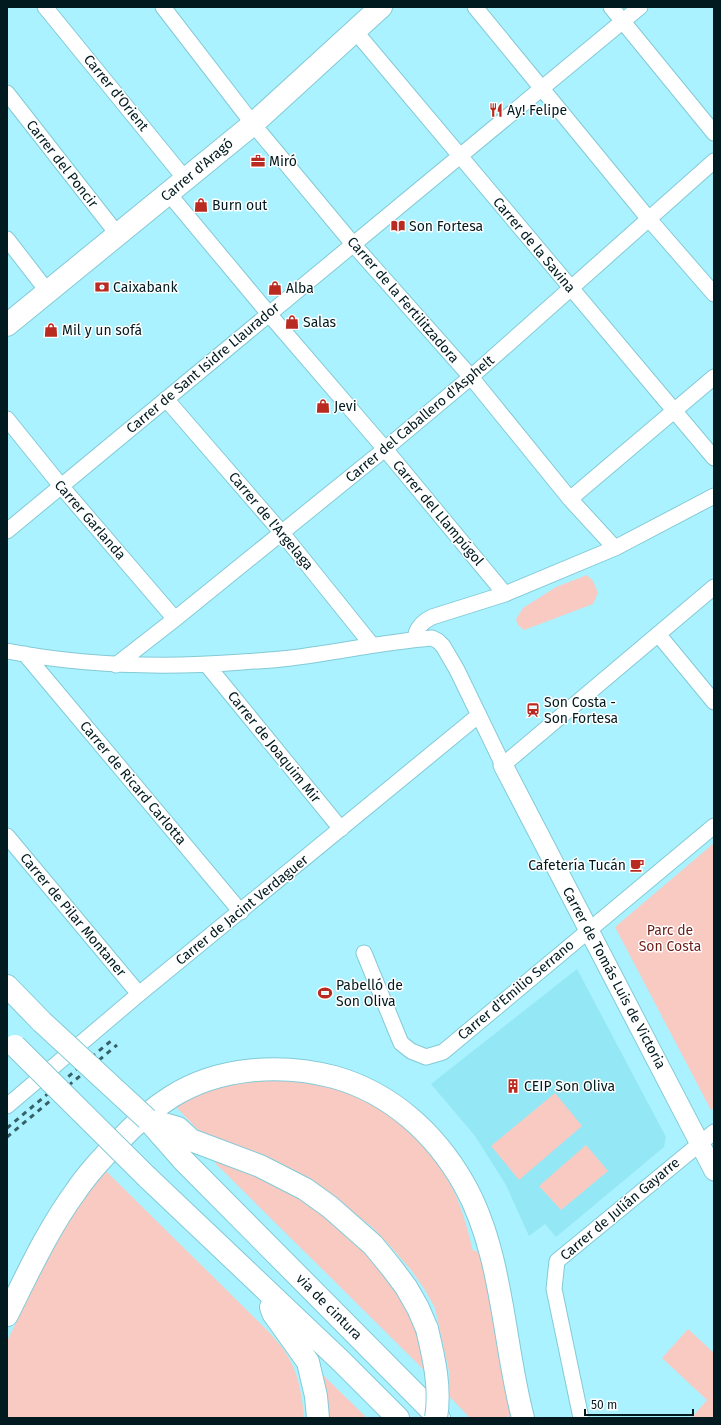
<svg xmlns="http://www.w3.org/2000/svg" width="721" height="1425" viewBox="0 0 721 1425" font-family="'Fira Sans',sans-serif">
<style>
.built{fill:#94e7f5}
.green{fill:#f8cac2}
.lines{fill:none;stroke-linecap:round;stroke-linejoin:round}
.minor-casing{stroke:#83cad6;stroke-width:17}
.tertiary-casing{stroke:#83cad6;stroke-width:21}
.secondary-casing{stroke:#83cad6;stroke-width:24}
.motorway-casing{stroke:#83cad6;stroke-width:24}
.minor{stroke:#fff;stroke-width:15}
.tertiary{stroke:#fff;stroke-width:19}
.secondary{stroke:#fff;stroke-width:22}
.motorway{stroke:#fff;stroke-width:22}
.rail{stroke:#376067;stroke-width:3;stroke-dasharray:5 5;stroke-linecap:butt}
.motorway-bridge-casing{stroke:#83cad6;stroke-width:24;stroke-linecap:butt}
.motorway-bridge{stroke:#fff;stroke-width:22}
.labels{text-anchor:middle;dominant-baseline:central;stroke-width:3;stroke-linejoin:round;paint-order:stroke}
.street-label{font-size:14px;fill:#001a1f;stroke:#fff}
.poi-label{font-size:14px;fill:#001a1f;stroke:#fff;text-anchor:start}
.park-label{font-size:14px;fill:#6c1e16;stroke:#fff}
</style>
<rect width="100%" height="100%" fill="#aaf2ff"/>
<path class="built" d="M577,969l89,168 -2,10 -108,90 -11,-13 -16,12 -23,-51 -31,-49 -44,-52z"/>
<path class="green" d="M587,575l6,6 5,12 -5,11 -69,26 -6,-5 -2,-6 7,-11 33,-21z
M714,843v265l-3,2 -96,-183z
M255,1080c20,0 39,0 58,3 57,10 110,48 136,99 12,21 18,45 24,69h6l6,26 28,141h-43l-20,-21 -1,-26 -14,-63 -10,-18 -14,-20 -21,-24 -18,-19 -48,-37 -33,-21 -23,-11 -70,-28 -22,-23 13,-8 30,-12z
M555,1093l27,33 -63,54 -28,-34z
M586,1145l22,26 -47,39 -22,-24z
M218,1158l49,19 53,33 54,51 27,36 16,36 5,16 3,22 -210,-208z
M106,1171l162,160c5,6 11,12 16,19 14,20 18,44 20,68h-297v-77l44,-89 26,-45 19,-26z
M688,1329l26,24v65h-23l16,-18 -45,-42z
M322,1374l45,44h-39z"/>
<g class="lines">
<defs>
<path id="minor" d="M45,7l141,173
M163,7l90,117 100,120 118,133 99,122 45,49
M475,7l173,211 66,76
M611,7l103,126
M355,31l359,427
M7,93l111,142
M169,194l100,120 116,135 120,145
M7,239l41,53
M166,399l116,134 90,112
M7,419l54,67 114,133
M570,499l144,-122
M7,531l633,-524
M658,634l56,68
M415,639c1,-11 7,-17 17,-22l73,-23 110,-46 99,-52
M7,651c77,15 157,17 235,11 16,-1 33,-2 49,-4 47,-6 93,-16 141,-20l6,3 5,5 14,24 46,95 211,-178
M25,654l216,258
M116,665l59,-46 210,-170 86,-72 243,-216
M207,665l134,164
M7,836l132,158
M364,953l37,90 10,8 15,6 17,-5 271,-226
M7,1106l132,-112 340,-279
M581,1418l-27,-129 3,-28 157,-129"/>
<path id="tertiary" d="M503,765l211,406"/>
<path id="secondary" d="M7,325l246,-201 128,-117"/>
<path id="motorway" d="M7,986l35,36
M147,1119l37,42 255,257
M147,1119l31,9 13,12 69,26 45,23 25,18 43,38 18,22 15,20 12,21 9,21
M147,1177l195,185 56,56
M271,1307l2,6 35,49 8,34 2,22
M7,1315c21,-42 41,-86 69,-124 12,-18 27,-34 42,-49 16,-17 34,-33 53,-45 47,-30 110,-34 163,-20 57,16 101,56 130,107 39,69 39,158 59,234"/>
</defs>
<use href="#minor" class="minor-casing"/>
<use href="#tertiary" class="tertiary-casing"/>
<use href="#secondary" class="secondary-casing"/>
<use href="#motorway" class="motorway-casing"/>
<use href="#minor" class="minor"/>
<use href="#tertiary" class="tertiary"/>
<use href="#secondary" class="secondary"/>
<use href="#motorway" class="motorway"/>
<path class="rail" d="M7,1128l105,-88
M7,1137l110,-92"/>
<defs>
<path id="motorway-bridge" d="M42,1022l105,97
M15,1046l132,131
M427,1329c7,29 14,59 9,89"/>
</defs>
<use href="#motorway-bridge" class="motorway-bridge-casing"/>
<use href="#motorway-bridge" class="motorway-bridge"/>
</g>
<defs>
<symbol id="restaurant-bare" viewBox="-9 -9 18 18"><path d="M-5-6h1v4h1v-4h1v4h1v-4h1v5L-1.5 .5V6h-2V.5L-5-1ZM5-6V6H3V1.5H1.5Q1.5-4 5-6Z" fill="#b92b20" stroke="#fff" stroke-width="2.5" paint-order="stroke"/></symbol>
<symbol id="office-bare" viewBox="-9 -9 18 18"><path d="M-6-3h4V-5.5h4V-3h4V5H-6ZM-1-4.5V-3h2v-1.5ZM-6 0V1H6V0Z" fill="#b92b20" stroke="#fff" stroke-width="2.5" paint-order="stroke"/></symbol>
<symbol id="shop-bare" viewBox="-9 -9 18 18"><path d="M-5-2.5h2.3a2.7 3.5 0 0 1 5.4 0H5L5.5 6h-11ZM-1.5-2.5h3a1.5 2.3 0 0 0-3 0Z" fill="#b92b20" stroke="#fff" stroke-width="2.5" paint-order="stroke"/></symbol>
<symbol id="library-bare" viewBox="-9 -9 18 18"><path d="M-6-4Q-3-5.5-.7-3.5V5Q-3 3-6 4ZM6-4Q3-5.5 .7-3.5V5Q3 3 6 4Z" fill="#b92b20" stroke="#fff" stroke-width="2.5" paint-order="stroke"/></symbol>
<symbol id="bank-bare" viewBox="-9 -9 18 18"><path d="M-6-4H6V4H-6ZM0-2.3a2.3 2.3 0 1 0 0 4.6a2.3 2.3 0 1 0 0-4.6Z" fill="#b92b20" stroke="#fff" stroke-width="2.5" paint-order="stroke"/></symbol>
<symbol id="station-bare" viewBox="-9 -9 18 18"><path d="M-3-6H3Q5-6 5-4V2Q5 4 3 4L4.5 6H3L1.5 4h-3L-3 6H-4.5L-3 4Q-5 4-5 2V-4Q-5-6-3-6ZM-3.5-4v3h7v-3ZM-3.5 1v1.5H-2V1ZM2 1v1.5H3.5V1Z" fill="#b92b20" stroke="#fff" stroke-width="2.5" paint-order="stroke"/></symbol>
<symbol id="cafe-bare" viewBox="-9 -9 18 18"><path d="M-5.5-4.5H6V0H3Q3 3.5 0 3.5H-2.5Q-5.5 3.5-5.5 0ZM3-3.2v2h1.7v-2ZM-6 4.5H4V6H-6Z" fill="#b92b20" stroke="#fff" stroke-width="2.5" paint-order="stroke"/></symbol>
<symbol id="stadium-bare" viewBox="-9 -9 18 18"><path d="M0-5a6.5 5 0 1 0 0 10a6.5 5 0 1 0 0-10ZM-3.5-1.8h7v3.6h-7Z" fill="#b92b20" stroke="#fff" stroke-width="2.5" paint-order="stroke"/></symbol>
<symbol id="building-bare" viewBox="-9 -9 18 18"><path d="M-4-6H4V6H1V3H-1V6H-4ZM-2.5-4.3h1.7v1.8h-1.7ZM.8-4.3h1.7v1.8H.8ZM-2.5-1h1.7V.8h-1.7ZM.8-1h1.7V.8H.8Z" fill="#b92b20" stroke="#fff" stroke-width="2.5" paint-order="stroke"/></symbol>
</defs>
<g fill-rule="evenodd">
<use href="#restaurant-bare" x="486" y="100" width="20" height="20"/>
<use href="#office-bare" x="248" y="151" width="20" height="20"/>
<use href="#shop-bare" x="191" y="195" width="20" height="20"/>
<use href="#library-bare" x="388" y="216" width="20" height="20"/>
<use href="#bank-bare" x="92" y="277" width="20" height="20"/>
<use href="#shop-bare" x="265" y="278" width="20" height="20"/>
<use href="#shop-bare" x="282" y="312" width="20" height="20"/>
<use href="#shop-bare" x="41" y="320" width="20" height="20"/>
<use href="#shop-bare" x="313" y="396" width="20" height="20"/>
<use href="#station-bare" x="523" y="700" width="20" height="20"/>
<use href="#cafe-bare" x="627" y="855" width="20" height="20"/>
<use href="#stadium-bare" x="315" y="983" width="20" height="20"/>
<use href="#building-bare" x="503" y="1076" width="20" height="20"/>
</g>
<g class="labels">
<g class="street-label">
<text transform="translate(116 93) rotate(51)">Carrer d'Orient</text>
<text transform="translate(62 164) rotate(52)">Carrer del Poncir</text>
<text transform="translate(197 170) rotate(-40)">Carrer d'Aragó</text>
<text transform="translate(534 245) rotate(50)">Carrer de la Savina</text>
<text transform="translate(403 300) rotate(49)">Carrer de la Fertilitzadora</text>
<text transform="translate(203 368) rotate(-40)">Carrer de Sant Isidre Llaurador</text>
<text transform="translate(420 419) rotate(-40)">Carrer del Caballero d'Asphelt</text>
<text transform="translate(438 513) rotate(50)">Carrer del Llampúgol</text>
<text transform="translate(90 520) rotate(49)">Carrer Garlanda</text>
<text transform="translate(271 521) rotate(50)">Carrer de l'Argelaga</text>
<text transform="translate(274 747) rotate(51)">Carrer de Joaquim Mir</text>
<text transform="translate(133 783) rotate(50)">Carrer de Ricard Carlotta</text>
<text transform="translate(242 910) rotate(-39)">Carrer de Jacint Verdaguer</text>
<text transform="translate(73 915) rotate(50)">Carrer de Pilar Montaner</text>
<text transform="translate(614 978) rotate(62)">Carrer de Tomás Luis de Victoria</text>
<text transform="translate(516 990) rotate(-40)">Carrer d'Emilio Serrano</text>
<text transform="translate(620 1209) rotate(-40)">Carrer de Julián Gayarre</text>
<text transform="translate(329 1307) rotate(45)">via de cintura</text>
</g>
<g class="poi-label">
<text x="507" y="110">Ay! Felipe</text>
<text x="269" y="161">Miró</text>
<text x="212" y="205">Burn out</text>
<text x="409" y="226">Son Fortesa</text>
<text x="113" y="287">Caixabank</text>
<text x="286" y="288">Alba</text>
<text x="303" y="322">Salas</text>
<text x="62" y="330">Mil y un sofá</text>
<text x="334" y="406">Jevi</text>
<text x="544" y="702">Son Costa -<tspan x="544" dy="16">Son Fortesa</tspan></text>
<text x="626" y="865" text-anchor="end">Cafetería Tucán</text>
<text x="336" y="985">Pabelló de<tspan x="336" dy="16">Son Oliva</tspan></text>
<text x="524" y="1086">CEIP Son Oliva</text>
</g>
<g class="park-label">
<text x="670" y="930">Parc de<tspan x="670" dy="16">Son Costa</tspan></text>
</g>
</g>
<rect width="721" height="1425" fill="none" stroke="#001a1f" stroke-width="16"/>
<path d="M585 1409v6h108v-6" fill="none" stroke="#001a1f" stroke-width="2"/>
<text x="591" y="1409" font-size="12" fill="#001a1f" stroke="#ffffff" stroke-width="3" paint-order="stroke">50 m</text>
</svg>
